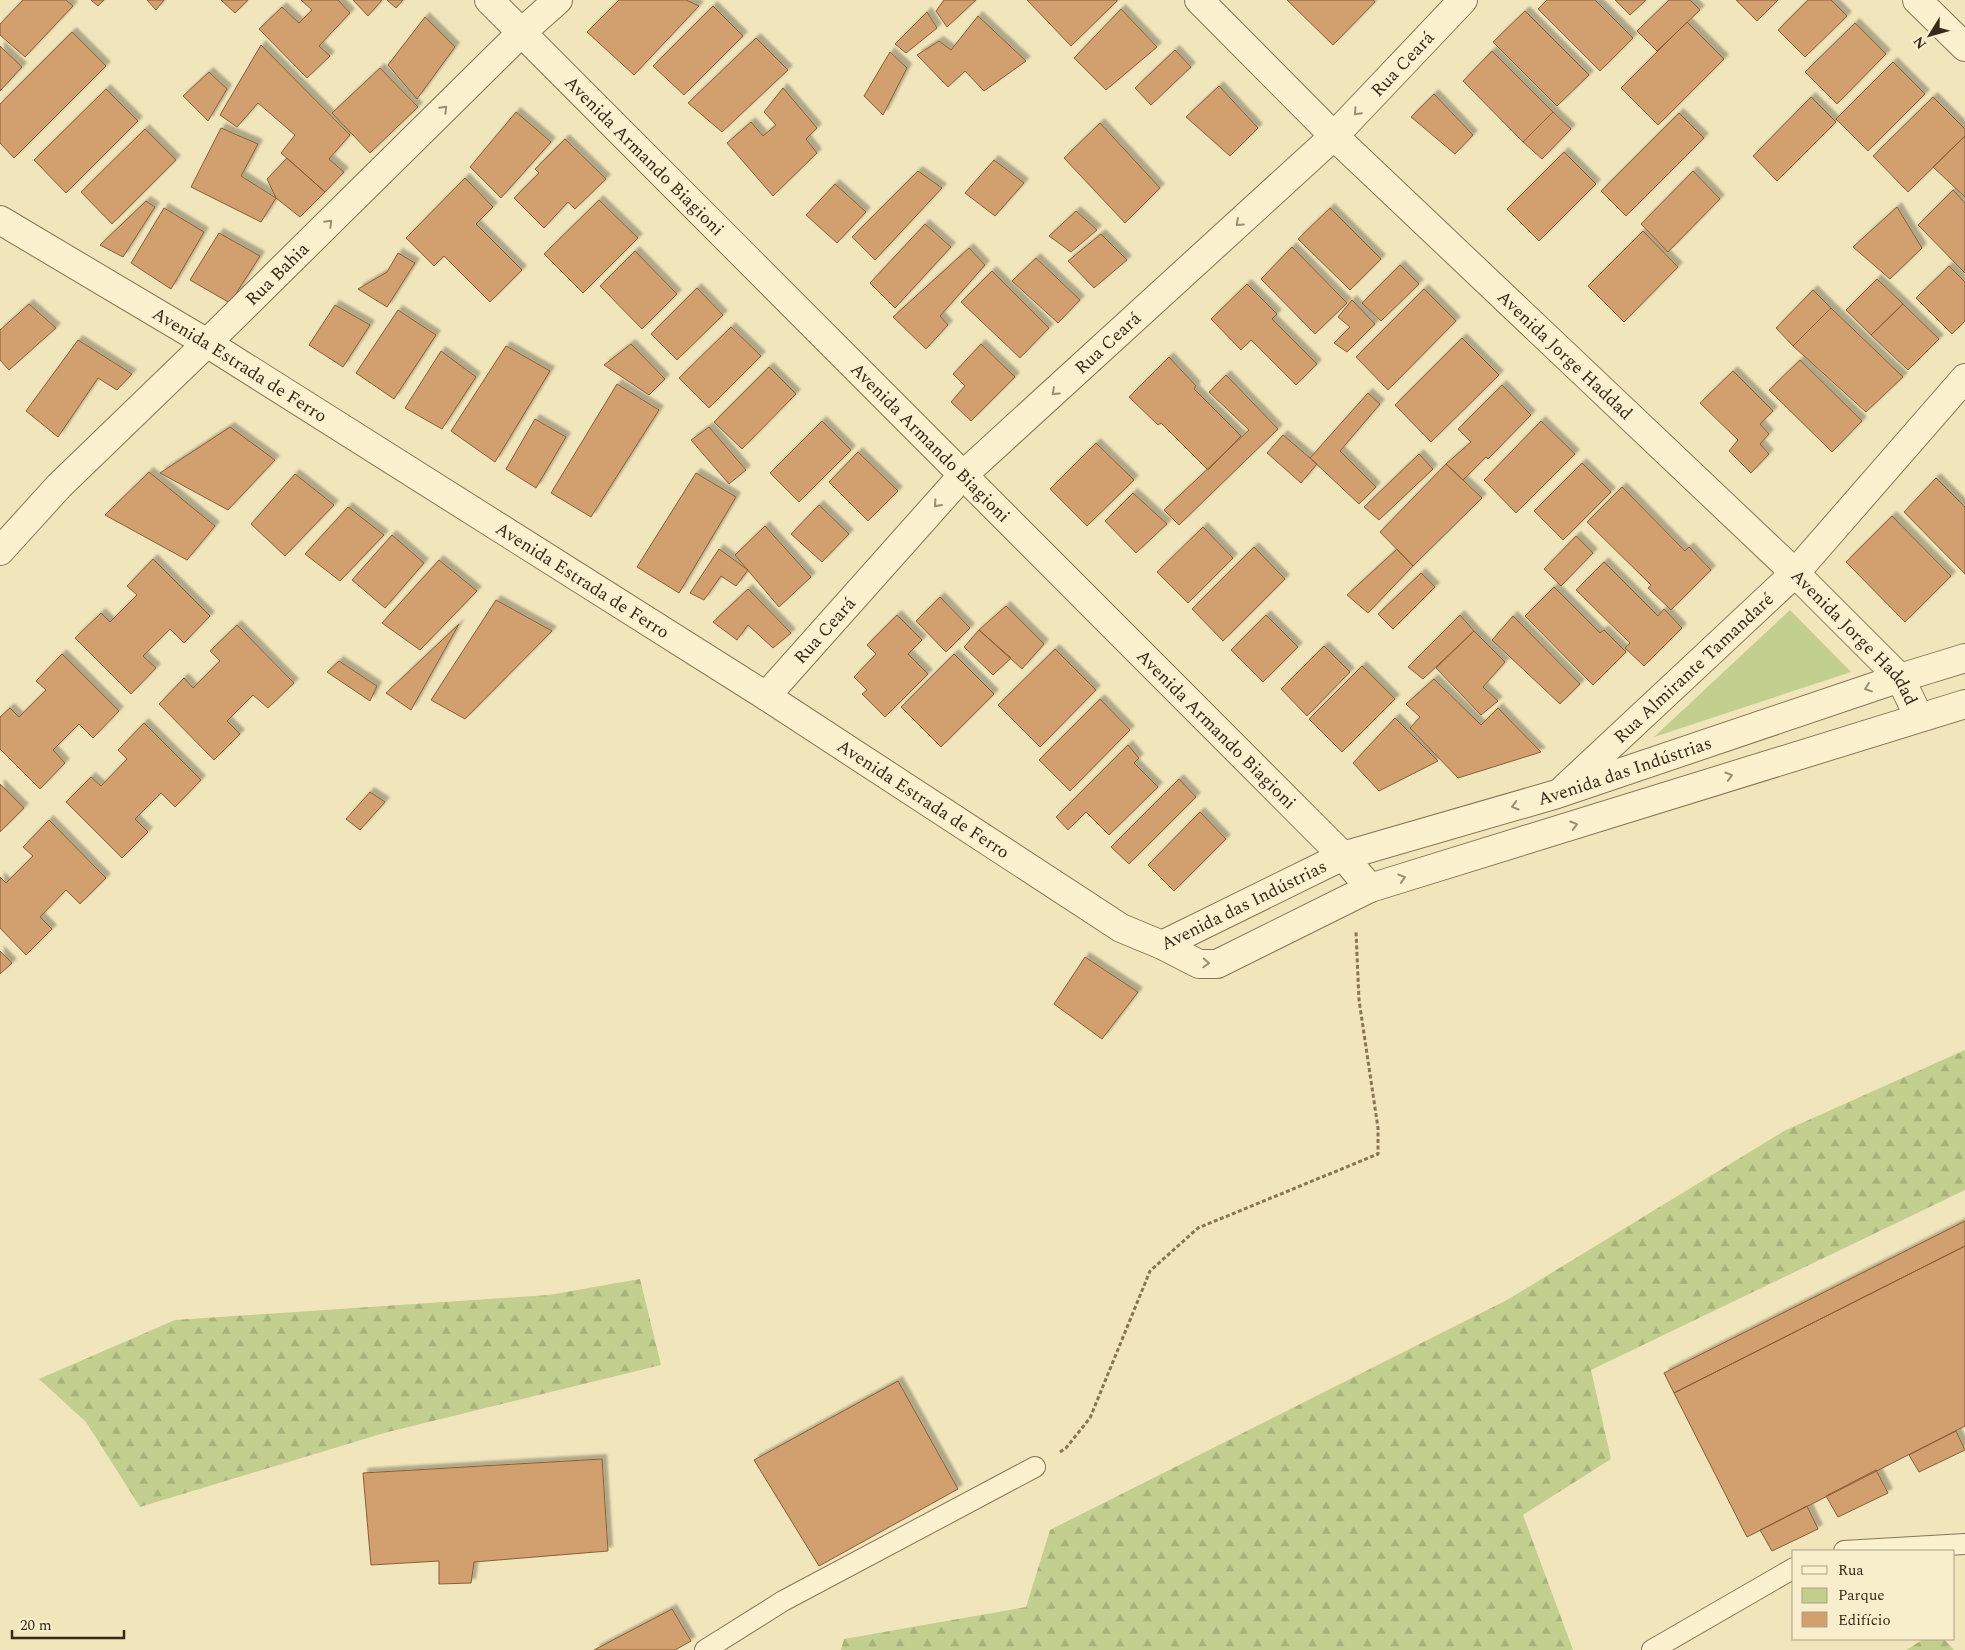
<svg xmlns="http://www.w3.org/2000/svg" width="1965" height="1650" viewBox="0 0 1965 1650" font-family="Spectral,serif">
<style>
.forest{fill:url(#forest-firs)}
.green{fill:#c2cf8f}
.building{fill:#d29f6e;stroke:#895f38;filter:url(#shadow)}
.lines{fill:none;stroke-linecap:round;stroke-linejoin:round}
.lane-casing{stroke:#897454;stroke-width:22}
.street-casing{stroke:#897454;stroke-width:30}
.path{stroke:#897454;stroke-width:3;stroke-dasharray:4 2.5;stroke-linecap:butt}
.lane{stroke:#fbf1cf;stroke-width:20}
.street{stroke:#fbf1cf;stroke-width:28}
.oneway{stroke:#998e74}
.labels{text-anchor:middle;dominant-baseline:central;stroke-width:4;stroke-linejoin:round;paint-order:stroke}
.street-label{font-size:18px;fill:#372a1a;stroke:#f8eecb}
</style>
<defs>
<pattern id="forest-firs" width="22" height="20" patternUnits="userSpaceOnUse" patternTransform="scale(1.25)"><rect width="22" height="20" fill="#c2cf8f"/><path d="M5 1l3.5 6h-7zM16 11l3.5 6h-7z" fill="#a7b27b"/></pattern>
<filter id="shadow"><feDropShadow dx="4.5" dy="-4.5" stdDeviation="1" flood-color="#0004"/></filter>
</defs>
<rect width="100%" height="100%" fill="#f1e5bb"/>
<path class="forest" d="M1965,1050v140l-374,180 20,89 -88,56 50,135h-732l3,-11 182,-32 24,-77 457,-230 277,-169z
M640,1279l21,86 -277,68 -244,74 -54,-85 -47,-43 136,-59 374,-25z
M1924,1639h20l10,11h-48z"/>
<path class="green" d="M1790,610l61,62 -197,65z"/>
<path class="building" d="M23,0h43l7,6 -48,51 -25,-22v-11z
M91,0h13l-6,6z
M147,0h17l-8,10z
M221,0h27l-13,13z
M301,0h37l12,13 -31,33 11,10 -23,22 -48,-49 23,-22 17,16 13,-13z
M353,0h29l-14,16z
M387,0h16l-7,8z
M619,0h67l13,6 -65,69 -47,-43z
M944,0h32l-29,27 -11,-16z
M1027,0h90v1l-46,45z
M1287,0h86l2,2 -42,43z
M1547,0h48l38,38 -33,33 -62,-62z
M1615,0h31l-16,15z
M1669,0h21l10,10 -43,41 -20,-20z
M1736,0h42l-21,21z
M1808,0h23l16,16 -42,41 -27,-27z
M713,6l30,30 -59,59 -31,-29z
M1121,9l36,38 -51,43 -32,-32z
M1525,11l64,64 -32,31 -64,-64z
M927,12l10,16 -31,25 -11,-9z
M978,16l48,45 -42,30 -19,-20 -17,16 -31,-32 22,-14 12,9z
M425,17l30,30 -38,52 -29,-34z
M1687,22l37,37 -66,66 -37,-37z
M1855,23l31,31 -49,50 -32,-32z
M72,32l34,34 -92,92 -14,-15v-39z
M756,38l32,32 -66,62 -34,-29z
M261,45l89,90 -21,24 15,13 -19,20 -44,-39 14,-18 -37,-32 -21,24 -17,-12z
M0,46l22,21 -22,24z
M1175,50l16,17 -40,38 -16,-17z
M1492,51l61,61 -30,30 -60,-61z
M890,52l17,16 -24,47 -19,-19z
M1893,62l32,32 -57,57 -32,-32z
M380,68l38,39 -48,46 -38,-40z
M209,72l18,17 -19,32 -25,-25z
M1219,86l39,42 -28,28 -44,-39z
M783,88l34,40 -11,11 11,14 -44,43 -46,-53 24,-21 12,14 13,-11 -12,-13z
M106,89l32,32 -72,72 -32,-33z
M1434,94l39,41 -18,19 -44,-37z
M1811,97l25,25 -59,59 -24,-25z
M1933,97l32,32v7l-57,56 -35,-36z
M516,112l35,30 -50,56 -31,-31z
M1553,112l18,17 -29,30 -19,-17z
M1679,113l25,25 -78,78 -25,-25z
M1100,123l60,65 -35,35 -61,-65z
M221,128l37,16 -17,32 35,22 -15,24 -70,-35z
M145,129l31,31 -64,64 -31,-32z
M1965,136v61l-32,-30z
M565,139l41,40 -31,30 -7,-7 -24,26 -30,-30 25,-25 -4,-4z
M1564,152l32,32 -57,57 -32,-32z
M287,158l38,34 -25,25 -24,-19 -9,-19z
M994,160l30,23 -29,33 -30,-23z
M918,171l24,17 -67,72 -23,-23z
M1693,171l27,28 -52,53 -27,-28z
M465,178l28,29 -17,17 46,46 -32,32 -46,-46 -10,10 -28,-28z
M835,184l31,28 -29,31 -31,-28z
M1953,190l12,13v70l-47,-48z
M599,200l39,38 -55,55 -39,-39z
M146,201l9,6 -32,50 -23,-12z
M1897,207l25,41 -32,31 -37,-32z
M164,208l40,24 -33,57 -40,-26z
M1330,208l51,51 -31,31 -52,-51z
M1076,211l21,19 -26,22 -22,-16z
M925,224l26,23 -56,61 -25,-25z
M1643,231l35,36 -54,55 -36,-36z
M219,233l41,23 -30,47 -40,-23z
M1101,234l26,26 -33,28 -26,-27z
M1292,247l55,56 -32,31 -54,-55z
M969,248l16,17 -45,51 8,9 -22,24 -33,-32z
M635,251l42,43 -35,35 -42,-43z
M398,253l17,10 -28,44 -29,-18 29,-17z
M1036,258l44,42 -22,23 -46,-42z
M1400,265l19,19 -38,37 -19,-18z
M1949,266l16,16v39l-13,13 -36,-36z
M992,271l57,57 -29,30 -59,-56z
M1877,279l26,25 -32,31 -25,-25z
M1247,284l30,30 -5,5 45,45 -21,21 -45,-45 -10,10 -30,-31z
M697,288l26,27 -46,45 -26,-26z
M1424,289l32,32 -68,69 -32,-33z
M1813,290l18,18 -38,38 -17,-18z
M1352,300l23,24 -28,28 -13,-9 16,-16 -12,-10z
M29,304l27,24 -47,42 -9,-10v-30z
M1903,304l36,35 -31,31 -37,-35z
M335,305l35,20 -27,42 -34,-22z
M1831,308l72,69 -37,35 -73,-66z
M398,310l38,25 -42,64 -38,-26z
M731,327l30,29 -52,52 -30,-30z
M1462,338l37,37 -68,67 -36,-37z
M78,340l54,34 -15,16 -19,-12 -40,59 -32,-26z
M631,344l34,35 -16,16 -45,-30z
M981,344l34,33 -44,44 -20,-19 14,-16 -12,-12z
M506,346l44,25 -55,91 -44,-31z
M441,351l35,26 -34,52 -37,-21z
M1169,357l27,29 -2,3 47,47 -33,34 -47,-47 -3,2 -29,-28z
M1800,360l62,61 -30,31 -63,-62z
M769,367l27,27 -54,55 -28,-27z
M1733,371l40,40 -13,13 9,10 -9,10 9,10 -18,19 -22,-22 9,-11 -38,-37z
M1226,375l52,54 -99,96 -15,-15 85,-80 -40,-38z
M617,384l42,26 -68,107 -40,-24z
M1502,385l29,30 -43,44 -2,-2 -23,23 -17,-16 25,-22 -13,-13z
M1368,393l12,11 -40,47 36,36 -17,17 -49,-46z
M535,419l31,18 -30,51 -30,-19z
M822,421l29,29 -52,52 -29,-29z
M1541,421l34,33 -59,59 -32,-33z
M230,427l45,33 -47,50 -68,-37z
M709,427l37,43 -17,14 -38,-44z
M1283,435l34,29 -16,19 -34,-30z
M1096,443l38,37 -47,46 -37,-37z
M858,452l40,39 -30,30 -39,-39z
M1419,454l14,15 -54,51 -15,-13z
M1582,463l29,29 -48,48 -29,-29z
M1446,464l36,34 -69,68 -33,-34z
M149,472l66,54 -28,34 -82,-45z
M696,473l40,24 -57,96 -42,-26z
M295,474l39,31 -49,51 -34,-32z
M1936,478l29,29v67l-61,-62z
M1622,487l63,64 4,-4 22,23 -40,40 -23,-22 3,-3 -64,-63z
M1133,493l34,31 -31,29 -31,-32z
M819,505l30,29 -27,28 -31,-28z
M348,507l36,28 -44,46 -35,-27z
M1892,516l59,60 -46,46 -59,-60z
M765,526l46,51 -32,30 -44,-52z
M1203,527l30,31 -45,45 -31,-31z
M392,535l32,28 -39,45 -33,-28z
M1576,536l17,17 -32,33 -17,-17z
M1254,547l31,32 -62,62 -31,-32z
M719,549l29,21 -12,16 -15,-10 -17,24 -14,-7z
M1397,549l16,17 -45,47 -21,-18z
M153,559l57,57 -26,27 -14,-14 -27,27 13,12 -25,26 -56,-56 26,-25 9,9 27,-27 -10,-9z
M439,560l38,31 -57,59 -38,-27z
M1604,562l54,54 6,-7 18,19 -38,38 -19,-18 5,-5 -54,-53z
M1421,573l14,14 -42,42 -15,-15z
M1554,587l46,46 4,-3 22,22 -33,33 -68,-69z
M748,589l43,44 -18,15 -25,-23 -11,15 -24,-18z
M940,597l30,31 -24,24 -30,-31z
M496,600l56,31 -87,88 -34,-19z
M1006,606l38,38 -22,25 -43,-39z
M897,615l25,25 -14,14 20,20 -43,43 -23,-23 5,-4 -13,-13 22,-23 -9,-9z
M1266,615l32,32 -35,35 -32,-32z
M1460,615l14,16 -51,48 -15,-12z
M1513,616l67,68 -20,20 -68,-64z
M459,624l-48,86 -25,-17z
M237,625l57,58 -26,25 -15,-13 -26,26 13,13 -26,26 -55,-56 25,-26 9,10 27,-27 -10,-10z
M979,630l32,28 -18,17 -29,-28z
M1474,631l31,31 -22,25 15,14 -17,14 -45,-47z
M1324,646l26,26 -43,44 -26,-27z
M1055,649l41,41 -56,57 -42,-42z
M62,654l57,57 -26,27 -14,-14 -26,26 12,13 -25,26 -40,-40v-32l10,-9 9,9 27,-27 -10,-9z
M954,654l40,40 -53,53 -40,-40z
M339,661l38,25 -7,15 -43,-29z
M1362,666l33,33 -53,53 -33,-33z
M1434,679l47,46 17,-17 43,44 -83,26 -48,-50 10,-11 -14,-13z
M1100,699l30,31 -60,61 -31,-31z
M1395,718l43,43 -59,30 -26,-28z
M144,723l57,57 -26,27 -14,-14 -26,26 13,13 -26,26 -56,-56 25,-25 10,9 26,-27 -9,-9z
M1128,745l11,13 -5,5 24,24 -49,48 -23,-23 -18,18 -12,-13z
M1179,779l17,18 -67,67 -18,-17z
M0,784l24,24 -24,24z
M370,792l15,10 -25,28 -14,-11z
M1200,812l26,27 -52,52 -26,-26z
M49,820l57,58 -26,26 -14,-14 -26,27 12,12 -26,26 -26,-27v-51l6,6 27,-27 -10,-9z
M0,951l12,12 -12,11z
M1085,957l53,35 -36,47 -48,-35z
M1965,1221v25l-291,147 -10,-20z
M1965,1246v180l-218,111 -73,-144z
M898,1381l60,108 -139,77 -65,-106z
M1956,1431l9,19 -46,22 -10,-17z
M602,1459l6,92 -134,11 -3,21 -32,1v-23l-68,4 -8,-92z
M1876,1470l12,23 -50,24 -12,-21z
M1807,1506l11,23 -46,22 -12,-21z
M672,1609l19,32 -16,9h-81z"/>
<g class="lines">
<defs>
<path id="lane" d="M1844,1551l121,-7
M705,1650l78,-49 252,-134
M1652,1650l142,-82"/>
<g id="street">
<path id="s1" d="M489,0l854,856 27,32"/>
<path id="s2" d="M1199,0l135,136 461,437 105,105 19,39"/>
<path d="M1917,0l48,47"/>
<path id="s3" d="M0,220l207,123 559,353 355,232 41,17 37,19h18l153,-76 595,-184"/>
<path id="s4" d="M0,551l59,-65 148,-143 315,-311 36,-32"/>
<path id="s5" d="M766,696l196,-220 372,-340 129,-136"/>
<path id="s6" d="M1565,788l230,-215 170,-195"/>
<path id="s7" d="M1162,945l181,-89 214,-62 343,-116 65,-20"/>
</g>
</defs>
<use href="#lane" class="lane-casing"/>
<use href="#street" class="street-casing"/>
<path class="path" d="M1060,1452l6,-4 24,-30 60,-147 48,-43 180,-74v-26l-19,-128 -3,-68"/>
<use href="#lane" class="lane"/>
<use href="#street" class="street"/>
</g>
<defs><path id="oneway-chevron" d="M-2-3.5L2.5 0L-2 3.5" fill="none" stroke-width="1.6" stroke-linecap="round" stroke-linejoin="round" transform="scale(1.25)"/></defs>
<g class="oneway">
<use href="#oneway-chevron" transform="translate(444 109) rotate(-45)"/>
<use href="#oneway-chevron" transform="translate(1357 112) rotate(133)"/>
<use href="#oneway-chevron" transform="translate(329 223) rotate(-45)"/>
<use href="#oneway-chevron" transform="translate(1239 223) rotate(138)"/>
<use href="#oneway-chevron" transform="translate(1055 392) rotate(138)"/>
<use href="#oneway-chevron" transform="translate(937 504) rotate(132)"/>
<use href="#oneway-chevron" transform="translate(1868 688) rotate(161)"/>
<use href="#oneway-chevron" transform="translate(1729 776) rotate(-17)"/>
<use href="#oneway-chevron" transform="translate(1515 806) rotate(164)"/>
<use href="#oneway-chevron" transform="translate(1574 825) rotate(-17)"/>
<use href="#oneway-chevron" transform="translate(1402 878) rotate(-17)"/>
<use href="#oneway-chevron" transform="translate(1206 963) rotate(3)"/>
</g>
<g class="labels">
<g class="street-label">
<text stroke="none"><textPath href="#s5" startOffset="898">Rua Ceará</textPath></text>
<text stroke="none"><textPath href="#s1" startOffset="220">Avenida Armando Biagioni</textPath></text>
<text stroke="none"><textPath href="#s4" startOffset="392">Rua Bahia</textPath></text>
<text stroke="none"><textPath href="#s5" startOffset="492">Rua Ceará</textPath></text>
<text stroke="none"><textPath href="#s2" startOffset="510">Avenida Jorge Haddad</textPath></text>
<text stroke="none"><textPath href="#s3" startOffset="280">Avenida Estrada de Ferro</textPath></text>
<text stroke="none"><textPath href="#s1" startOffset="625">Avenida Armando Biagioni</textPath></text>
<text stroke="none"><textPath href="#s3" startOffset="685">Avenida Estrada de Ferro</textPath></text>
<text stroke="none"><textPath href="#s5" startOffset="88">Rua Ceará</textPath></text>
<text stroke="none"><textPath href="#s2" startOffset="915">Avenida Jorge Haddad</textPath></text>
<text stroke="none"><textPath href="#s6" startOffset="176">Rua Almirante Tamandaré</textPath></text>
<text stroke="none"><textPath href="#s1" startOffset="1030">Avenida Armando Biagioni</textPath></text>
<text stroke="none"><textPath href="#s7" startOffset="496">Avenida das Indústrias</textPath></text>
<text stroke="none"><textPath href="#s3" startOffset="1090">Avenida Estrada de Ferro</textPath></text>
<text stroke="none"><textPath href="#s7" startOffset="91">Avenida das Indústrias</textPath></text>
</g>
</g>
<rect x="1792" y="1550" width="162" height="90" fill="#f8eecb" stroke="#aba084"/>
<rect x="1802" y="1566" width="25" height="8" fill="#fbf1cf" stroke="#aba084"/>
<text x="1838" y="1575" font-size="15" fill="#372a1a">Rua</text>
<rect x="1802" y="1588" width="25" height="15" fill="#c2cf8f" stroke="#aba084"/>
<text x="1838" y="1600" font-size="15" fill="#372a1a">Parque</text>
<rect x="1802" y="1612" width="25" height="15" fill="#d29f6e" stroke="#aba084"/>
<text x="1838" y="1625" font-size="15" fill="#372a1a">Edifício</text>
<g transform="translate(1930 35) rotate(233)" stroke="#f8eecb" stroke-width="4" paint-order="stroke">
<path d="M0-4L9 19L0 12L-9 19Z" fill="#372a1a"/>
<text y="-8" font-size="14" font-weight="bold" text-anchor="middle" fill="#372a1a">N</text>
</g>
<path d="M12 1630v8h112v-8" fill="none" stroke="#372a1a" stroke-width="2.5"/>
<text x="20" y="1630" font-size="15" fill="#372a1a" stroke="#f8eecb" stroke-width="4" paint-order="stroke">20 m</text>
</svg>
